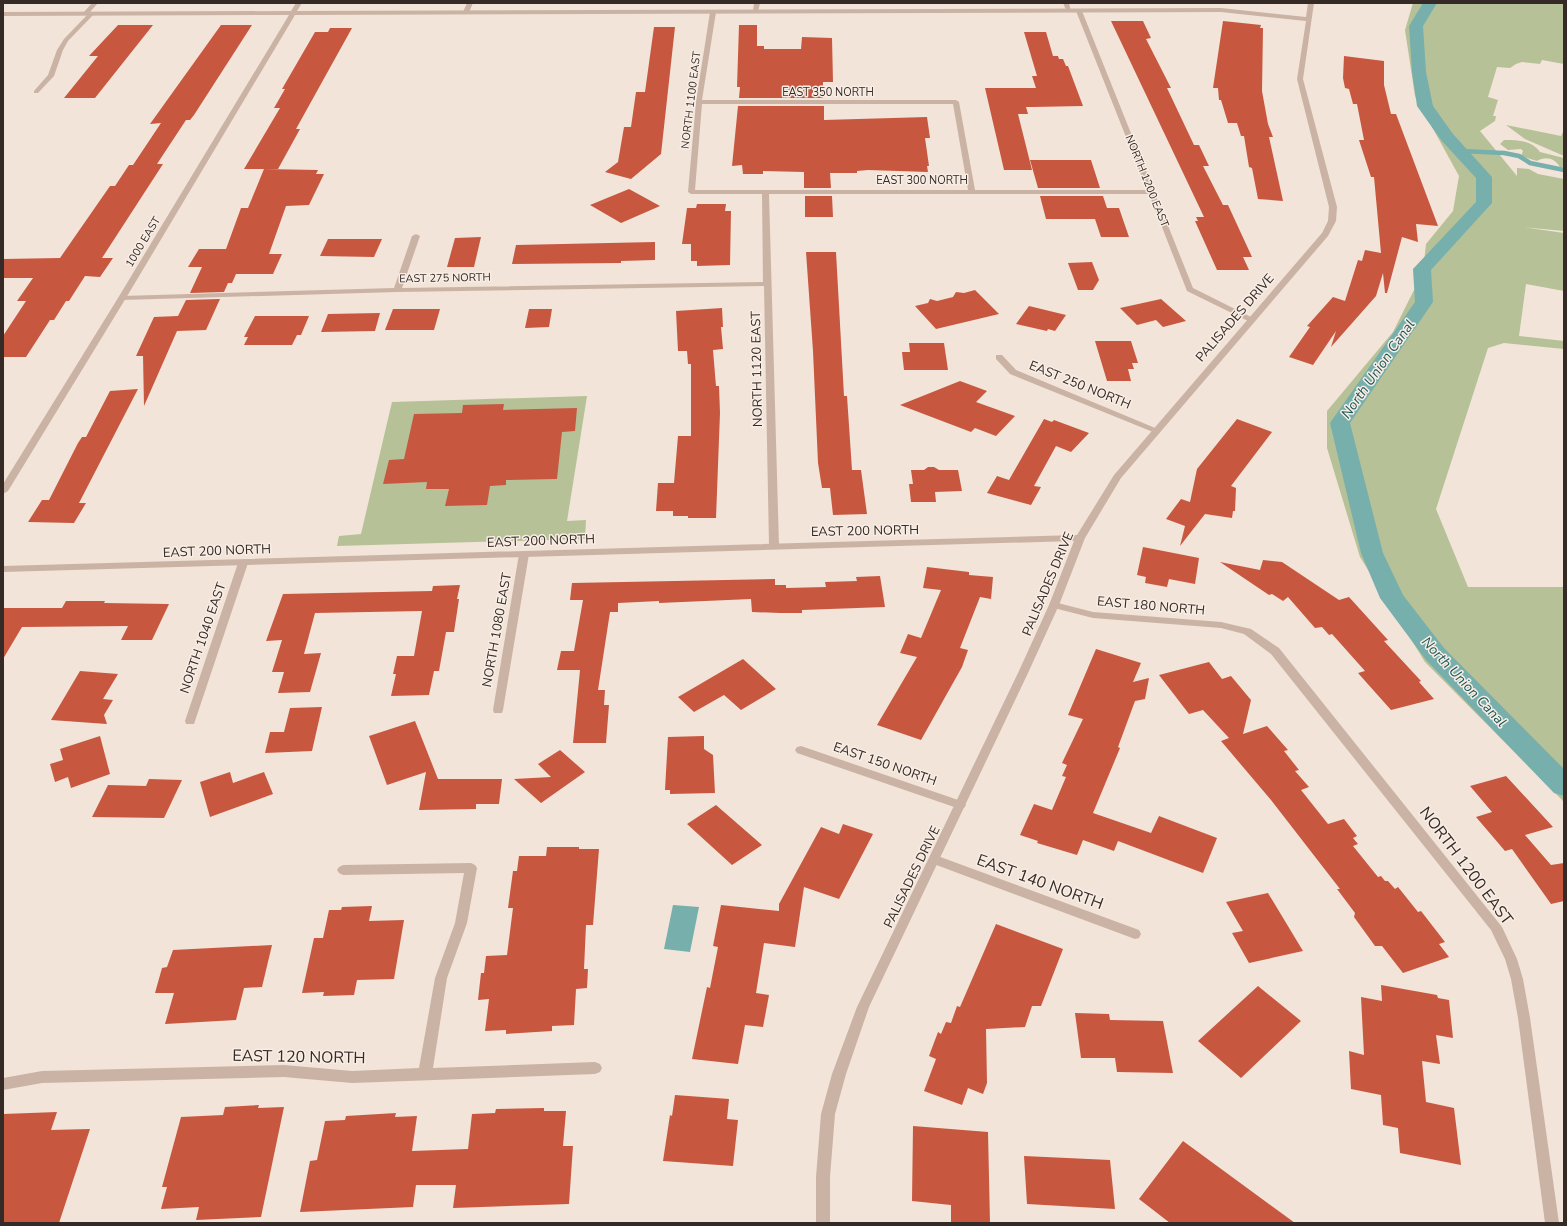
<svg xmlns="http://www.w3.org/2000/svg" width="1567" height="1226" viewBox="0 0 1567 1226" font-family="'Nunito Sans',sans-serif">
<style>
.green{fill:#b6c198}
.water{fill:#77afad}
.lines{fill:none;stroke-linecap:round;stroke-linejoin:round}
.stream{stroke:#77afad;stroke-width:4.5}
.canal{fill:#77afad;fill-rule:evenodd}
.building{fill:#c85740}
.minor{fill:#cab3a4;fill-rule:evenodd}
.tertiary{fill:#cab3a4;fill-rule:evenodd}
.labels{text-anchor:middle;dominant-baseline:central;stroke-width:3;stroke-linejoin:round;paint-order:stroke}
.far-street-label{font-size:11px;fill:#352a26;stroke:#f9eee5}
.street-label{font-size:13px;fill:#352a26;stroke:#f9eee5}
.water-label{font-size:14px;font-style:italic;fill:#1b5757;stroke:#f9eee5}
.near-street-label{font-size:16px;fill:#352a26;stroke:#f9eee5}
</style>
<rect width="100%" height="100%" fill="#f2e4d8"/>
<path class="green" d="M1413,3h151v61l-22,-4 -2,4 -18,-2 -6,2 -6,4 -13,-1 -9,30 10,3 -5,16h3l-1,5 -15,10 37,45v-8l12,1 9,5 26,5v52l-42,-4 42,6v58l-38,-7 -7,52 45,5v8l-60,-6 -16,5 -52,161 32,78h96v215l-139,-140 -65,-105 -33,-109v-37l66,-79 30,-60 3,-28 27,-33 6,-35 -44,-80 -10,-66z
M1506,125l55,11 3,-6v26l-39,-17z
M1504,140c14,0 27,0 36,12l24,6v9h-4c-5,-9 -15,-11 -23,-6l-16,-5 2,-5 -2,-2 -13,1 -8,-6z
M587,396l-20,125 19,-1 -1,19 -248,7 2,-10 22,-2 31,-132z"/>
<path class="water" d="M673,905l26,2 -9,45 -26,-3z"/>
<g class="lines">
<path class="stream" d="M1461,151l43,2 15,3 11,7 34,7"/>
<path class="canal" d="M1423,3h14l-14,23 3,46 7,34 20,28 39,43v26l-61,67 2,32 -83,121 33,130 20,42 41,53 120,121v27l-10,-3 -128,-133 -46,-62 -19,-45 -31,-130 85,-121 -2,-33 63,-67v-24l-35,-38 -24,-34 -5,-34 -3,-46z"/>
</g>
<path class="building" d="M1111,21h32l8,17 -5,1 25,49h-4l27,57h5l10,21h-6l20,39h5l24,52h-9l6,13h-32l-22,-49h3l-2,-4h8z
M1223,21l38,4 -1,3h3l-1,63 6,33 5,13h-4l14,64 -25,-2 -6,-31 -3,-1 -5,-31h-3l-4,-13h-9l-7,-23h-2l-1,-12h-5z
M118,25h35l-58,73h-31l34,-42h-9z
M221,25h31l-58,90 -4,5h-4l-29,44h6l-61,94h11l-13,19 -15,-1 -16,25h-3l-12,19h-4l-24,37h-23v-21l23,-35h-9l16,-23h-30v-19l57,-1 50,-72h5l14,-21h4l28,-42 -11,1z
M739,25h18v21h7v3h37l1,-12 30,1 1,44h-10v16h-84l1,-11h-3z
M654,27h21l-14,127 -30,25 -26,-7 13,-10 6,-35h7l5,-35h9z
M330,28h22l-56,101h4l-22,40h-34l36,-61h-6l11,-19h-3l33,-57h13z
M1024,32h22l7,24h5l1,3h4l3,7h2l15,40 -51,1h-6l2,7h-10l14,56h-28l-19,-82h51l-4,-12h5z
M1344,56l40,5v24l7,29h5l42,112 -22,-2 2,18 -16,-5 -15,56h-2l-2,-20 -7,23 -45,51 5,-16 -23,34 -24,-8 21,-30 -3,-1 26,-29 12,4 13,-41 4,1 3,-11 16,3 -7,-76h-3l-12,-37h5l-7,-36h-4l-4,-15 -4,-1 -2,-10z
M738,106h86v14l103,-3 3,21h-5l4,28h-2l1,6 -60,-2 -11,1v2h-27l1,15h-27v-16l-41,-1v3h-20l-1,-9 -10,1z
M1030,160h61l9,28h-62z
M264,169l54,1 -2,4h8l-15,31 -23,1 -17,48h13l-9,20h-37l-4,9h-4l-4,9 -34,1 12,-26h-14l11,-18h27l15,-41h7z
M629,189l31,17 -39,17 -31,-18z
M805,196h27l1,21h-28z
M1040,196h63l4,12h12l10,29h-28l-6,-18h-49z
M697,204h29l-1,7h6l-1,54 -33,1v-5h-6v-17h-9l5,-36h9z
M481,237l-7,30h-27l8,-29z
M328,239h54l-8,18 -54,-1z
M655,242v18l-34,1v2l-109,1 4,-19z
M806,252h30l8,144h3l5,74h9l6,44 -34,1 -3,-27h-8l-4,-25 -5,-112z
M1092,262l7,18 -6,10h-15l-10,-27z
M975,290l24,24 -63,15 -21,-23 13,-3 2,-4 7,2 16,-4 3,-5 8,1z
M220,299l-14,31 -29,1 -33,75 -1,-50h-7l18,-39 24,-1 8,-16z
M1161,299l25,22 -23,6 -7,-7 -19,5 -17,-17z
M1029,306l37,9 -11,16 -7,-2 -1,2 -31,-7z
M722,308l1,19h-2l2,22 -10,1 3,36h3l1,27 -4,105h-28v-2h-15v-5h-17l2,-28h16l4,-47h13v-72h-3l-1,-13h-9l-2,-40z
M393,309h47l-6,21h-49z
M529,309h23l-3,18 -24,1z
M380,313l-5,18 -54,1 7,-18z
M255,316h54l-8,19h-4l-5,10h-48l4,-8h-4z
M1095,341h36l7,22h-6l2,6h-6l3,12h-24z
M909,343h35l4,27h-44l-2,-18h8z
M960,381l27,10 -11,11 39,14 -19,20 -21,-8 -4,4 -71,-27z
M138,389l-59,114h7l-12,20 -46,-1 14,-22h7l29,-57 4,-6h4l24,-46z
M504,404l-1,6 74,-2 -2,23 -13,1 -5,47 -51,1v5l-16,1 -3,19 -42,1 4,-17h-23l1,-7 -44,2 6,-24 15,-1 10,-45 48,-1 1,-8z
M1044,419l8,3 2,-2 35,13 -18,19 -15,-6 -22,40 7,1 -10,18 -44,-12 10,-17 12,4z
M1237,419l35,13 -41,54 5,2 -1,23h-2l-1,7 -27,-4 -25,32 5,-20 -19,-7 15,-20 9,3 7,-33z
M928,467h6l5,3h19l4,21 -27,1 1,10h-25l-2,-18h4l-2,-14h13z
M1143,547l56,11 -4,26 -26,-5 -2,8 -22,-4 1,-6 -9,-2z
M1263,560l19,2 57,38 10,-3 39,43 -4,1 37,40 -2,1 15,17 -43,11 -33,-37 7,-2 -33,-37 -3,1 -7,-8 -7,1 -27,-31 -5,4 -11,-7 -3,1 -49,-33 40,8z
M927,567l42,5v3l24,2 -2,22 -11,-2 -20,51 8,2 -6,17 -41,73 -44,-15 40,-68 -17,-4 8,-19 13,4 20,-48 -18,-2z
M880,576l5,31 -83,3v3h-22l-28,-1 -1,-13 -92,4v-2l-41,2v9h-8l-12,78h7l-1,15h5l-3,38h-33l7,-73h-23l4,-19h13l9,-51h-13l2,-17 203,-4v6h11v3l40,-1 -1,-5 32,-1 -1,-4z
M460,585l-3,14h2l-5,33h-8l-7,39h-5l-5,24 -38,1 5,-22h-3l4,-18h17l8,-45 -107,2 -11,41 17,-1 -11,39 -32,1 6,-21h-12l10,-32 -16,1 17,-47 149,-3 1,-5z
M66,601h39l-1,2 65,1 -17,36h-31l7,-14 -106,1 -19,32v-51h59z
M1096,649l45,14 -8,19 16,-4 -4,21 -10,2 -17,46 2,1 -27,65 58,20 8,-17 58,22 -14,35 -85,-32 -4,10 -31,-11 -6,15 -40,-12 1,-2 -18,-6 14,-31 18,6 14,-33 -4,-1 5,-11 -5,-2 21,-44 -15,-4z
M743,659l33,30 -35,21 -17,-15 -30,17 -16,-15z
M1209,662l13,17 9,-3 20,24 -8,34 24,-8 21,24 -4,1 15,19 -4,1 14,16 -8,3 27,34 16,-5 13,17 -4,2 5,6 -5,2 25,31 3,-1 4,5h3l7,8 3,-2 20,25 3,-1 24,31 -6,2 10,13 -46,16 -21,-27h-7l-21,-29 1,-4 -18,-24h3l-69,-89 -50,-59 8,-3 -26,-28 -14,4 -30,-39z
M80,671l38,3 -15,25 10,1 -9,15 3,9 -56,-4z
M322,707l-10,44 -47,2 5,-21h14l6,-24z
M415,721l23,58h64l-3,25h-23v5l-57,1 7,-38 -39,13 -18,-49z
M100,736l10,38 -39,14 -3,-11 -13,5 -5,-18 13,-4 -3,-11z
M704,736v13l9,6 2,38 -45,1v-4h-5l3,-53z
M560,750l25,22 -44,31 -27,-24 37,-2 -13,-13z
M230,772l3,11 31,-11 9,22 -63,23 -10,-35z
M1506,776l47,51 -28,8 26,30 13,-2v38l-13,3 -39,-55 -7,2 -29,-34 16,-5 -22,-26z
M149,779l33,1 -18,38 -72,-1 16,-32 38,1z
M716,805l46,40 -30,20 -45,-41z
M843,824l30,10 -34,65 -35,-12 -9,60 -31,-4 -8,50 13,2 -6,32 -18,-2 -7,39 -46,-5 15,-72 3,1 8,-41 -5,-1 8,-41 58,6v-7l42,-77 18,7z
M547,847h32v2h20l-6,76h-7l-2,44h4l-1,19 -11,1 -2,36 -22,1v5l-46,3v-4l-21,1 4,-32 -11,1 3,-27h3l2,-17 21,-1 6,-47h-5l5,-37h4l2,-15h27z
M1268,893l35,58 -54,12 -17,-30 11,-2 -17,-29z
M372,906l-3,15 35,-1 -10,59 -37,1 -3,15 -31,1 1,-4 -22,1 12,-55h9l6,-28h12l1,-3z
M996,924l67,25 -22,57h-9l-7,21 -39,2 1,54 -4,11 -15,-6 -6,17 -38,-14 12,-32 -7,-3 9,-24 3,2 5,-12 5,1 6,-17 3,1z
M272,945l-10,42 -18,1 -8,32 -71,4 9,-31h-19l7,-25 5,-1 6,-17z
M1381,985l56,10 1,3 11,2 4,38 -17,-3 4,29 -18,-3 4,41 28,6 7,57 -61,-12 -2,-25 -15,-3 -2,-30 -30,-6 -2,-38 15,4 -3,-58 21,4z
M1258,986l43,35 -60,57 -43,-37z
M1075,1013l34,1 1,6 53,1 10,52 -56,-1 -2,-14h-34z
M675,1095l54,4 -2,20 11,1 -5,46 -70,-5 7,-46 2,1z
M259,1105l-1,3 26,-1 -23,110 -65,3 3,-13 -38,2 6,-22h-5l19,-70 42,-2 2,-8z
M544,1108v3h22l-3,35h10l-4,58 -116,4 3,-23h-40l-3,22 -113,5 10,-51 7,-1 8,-39 20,-1 1,-4 50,-3 -1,4 22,-1 -5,35 56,-2 4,-35 23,-1 1,-4z
M57,1112l-6,18 39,-1 -31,94h-56v-109z
M913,1126l75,6 2,91h-39v-18l-39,-4z
M1183,1141l112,82h-125l-31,-24z
M1024,1156l86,4 5,49 -88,-5z"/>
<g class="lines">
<path class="minor" d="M92,3h6l-8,9 5,1 -27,28 -5,9 -9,26 -16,17h-4v-2l14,-16 9,-25 7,-11 24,-25 -5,-1z
M467,3h6l-4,9 -3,2 -3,-2z
M754,3h6l-2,9 -5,-1z
M1063,3h6l2,9h-4z
M1079,9l3,2 111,277 62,31 -1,2h-6l-61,-30 -38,-97h-380l10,352 -2,2 -3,1 -5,-3 -5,-260 -367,6 -275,8 -4,-2 4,-2 272,-8 18,-52 4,-2 4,2 -18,52 361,-6 -1,-88h-71l-3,-2 8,-90 14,-90 3,-2 3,2 -14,88h254l3,2 16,88h172l-71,-179zM702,104h251l15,86h-273z
M996,355h6l14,15 144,60 -4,3 -3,-1 -143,-58 -14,-15z
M524,551l5,3 -26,156 -1,3h-8l-1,-3 26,-156z
M243,560l5,3 -53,158 -1,3h-8l-1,-3 53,-158z
M1054,602l39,10 128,10 30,7 28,19 223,279 15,32 6,20 7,39 29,205h-14l-27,-205 -7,-39 -6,-20 -14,-29 -220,-276 -27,-20 -23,-6 -128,-10 -43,-11 -1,-2 1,-2z
M801,746l163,56 2,3 -2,3 -4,1 -163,-56 -2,-3 2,-3z
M935,855l204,75 2,4 -2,4 -4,1 -204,-76 -2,-3 2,-3z
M471,863l4,2 2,3 -10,55 -20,55 -14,90 162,-6 5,2 2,4 -2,4 -5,2 -243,9 -68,-6 -242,6 -39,7v-12l39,-7 242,-6 68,6 67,-3 16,-90 20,-55 9,-50 -121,2 -4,-2 -2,-3 2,-3 4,-2z"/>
<path class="tertiary" d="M296,3h6l-5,8 924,-3 85,9 2,-14h6l-11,76 34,128 -1,14 -8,15 -207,242 -36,60 -26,67 -31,68 -159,334 -23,67 -11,40 -5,63v46h-14v-46l5,-63 11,-40 25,-67 161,-334 31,-68 25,-64 -1071,31v-6l1074,-31 37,-60 208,-242 6,-12 1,-14 -32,-128 9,-58 -85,-9 -926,3 -169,283 -118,193 -5,3v-10l115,-186 171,-283 -286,1v-4l288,-1z"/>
</g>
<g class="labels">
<g class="far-street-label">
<text x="828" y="92">EAST 350 NORTH</text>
<text transform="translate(691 100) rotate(-83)">NORTH 1100 EAST</text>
<text x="922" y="180">EAST 300 NORTH</text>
<text transform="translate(1147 181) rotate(68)">NORTH 1200 EAST</text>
<text transform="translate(143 242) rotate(-59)">1000 EAST</text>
<text transform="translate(445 278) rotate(-1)">EAST 275 NORTH</text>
</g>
<g class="street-label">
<text transform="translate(1235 318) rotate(-49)">PALISADES DRIVE</text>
<text transform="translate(757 369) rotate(-91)">NORTH 1120 EAST</text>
<text transform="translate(1080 385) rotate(22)">EAST 250 NORTH</text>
<text transform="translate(865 531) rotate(-1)">EAST 200 NORTH</text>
<text transform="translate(541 541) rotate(-2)">EAST 200 NORTH</text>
<text transform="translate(217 551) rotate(-2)">EAST 200 NORTH</text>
<text transform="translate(1048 584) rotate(-67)">PALISADES DRIVE</text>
<text transform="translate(1151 606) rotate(5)">EAST 180 NORTH</text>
<text transform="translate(497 630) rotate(-80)">NORTH 1080 EAST</text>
<text transform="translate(203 638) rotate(-71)">NORTH 1040 EAST</text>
<text transform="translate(885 764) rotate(19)">EAST 150 NORTH</text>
<text transform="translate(912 877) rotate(-64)">PALISADES DRIVE</text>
</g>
<g class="water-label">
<text transform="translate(1378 369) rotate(-55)">North Union Canal</text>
<text transform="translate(1464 682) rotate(47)">North Union Canal</text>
</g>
<g class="near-street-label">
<text transform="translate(1466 866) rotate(53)">NORTH 1200 EAST</text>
<text transform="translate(1040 882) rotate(20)">EAST 140 NORTH</text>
<text transform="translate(299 1057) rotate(1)">EAST 120 NORTH</text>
</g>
</g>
<rect width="1567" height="1226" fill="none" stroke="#352a26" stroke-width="8"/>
</svg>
